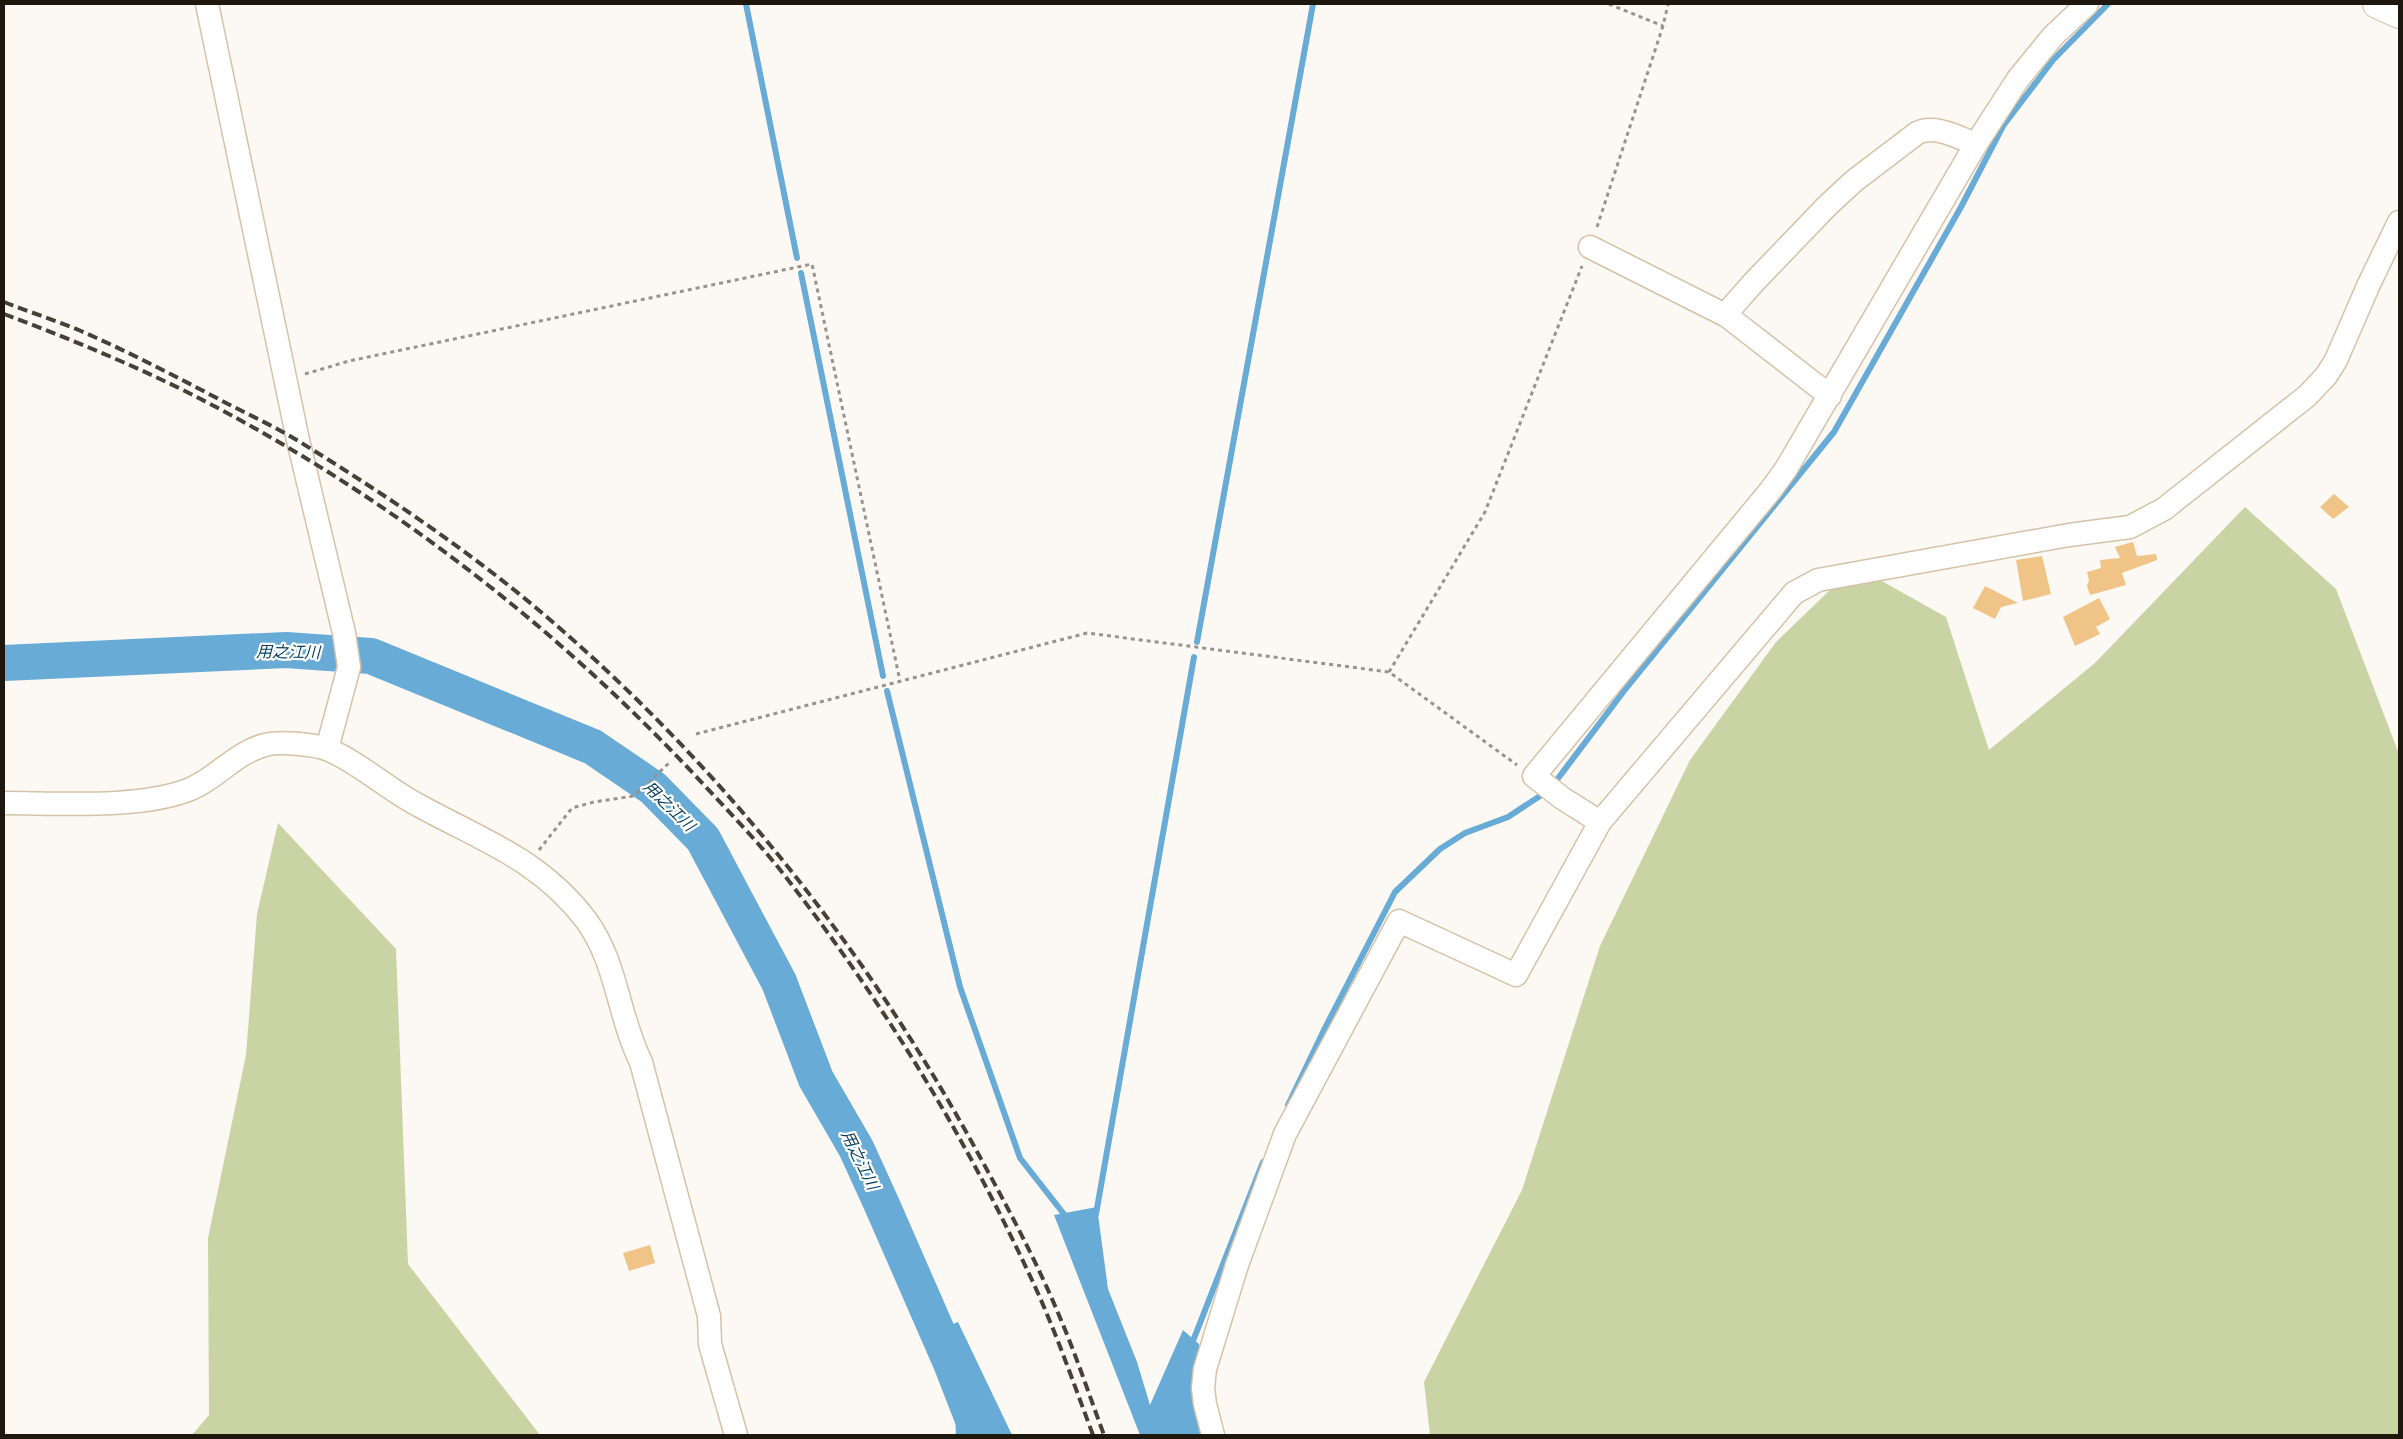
<svg xmlns="http://www.w3.org/2000/svg" width="2403" height="1439" viewBox="0 0 2403 1439" font-family="Cabin,'Noto Sans JP',sans-serif">
<style>
.green{fill:#cad3a3}
.water{fill:#68abd6}
.lines{fill:none;stroke-linecap:round;stroke-linejoin:round}
.stream{stroke:#68abd6;stroke-width:6}
.river{stroke:#68abd6;stroke-width:36}
.building{fill:#f0c487}
.minor-casing{stroke:#d5c2a8;stroke-width:25}
.tertiary-casing{stroke:#d5c2a8;stroke-width:30}
.path{stroke:#98938c;stroke-width:3;stroke-dasharray:4 4;stroke-linecap:butt}
.minor{stroke:#fff;stroke-width:22}
.tertiary{stroke:#fff;stroke-width:28}
.rail{stroke:#464037;stroke-width:4;stroke-dasharray:10 5;stroke-linecap:butt}
.labels{text-anchor:middle;dominant-baseline:central;stroke-width:4.5;stroke-linejoin:round;paint-order:stroke}
.water-label{font-size:16px;font-style:italic;fill:#063f5c;stroke:#fff}
</style>
<rect width="100%" height="100%" fill="#fcf8f3"/>
<path class="green" d="M2245,507l91,82 63,165v681h-969l-6,-53 98,-192 78,-244 90,-186 86,-118 79,-76 91,51 43,133 106,-87z
M278,823l118,126 12,315 132,171h-348l17,-20 -1,-177 38,-183 11,-141z"/>
<path class="water" d="M1097,1207l11,82 29,73 13,43 33,-75 16,14 2,91h-61l-86,-220z
M958,1322l54,113h-56l-1,-23 -32,-76z"/>
<g class="lines">
<path class="stream" d="M746,4l51,254
M801,273l82,403
M1197,642l116,-638
M887,691l73,296 60,171 47,60
M1556,781l71,-94 207,-255 127,-225 42,-81 50,-66 55,-56
M1288,1105l37,-77 70,-136 45,-43 25,-16 43,-16 38,-25
M1096,1214l98,-557
M1191,1346l72,-184"/>
<path class="river" d="M4,663l282,-13 85,6 222,91 60,41 50,51 76,143 37,97 40,69 26,57 69,158 28,72"/>
</g>
<path class="building" d="M2334,494l15,13 -16,12 -13,-12z
M2133,542l4,14 19,-2 1,6 -35,13 4,12 -36,10 -3,-9 2,-6 -2,-8 14,-4 -1,-8 20,-2 -5,-11z
M2042,556l9,38 -28,7 -7,-41z
M1985,586l33,17 -17,4 -6,12 -22,-11z
M2099,598l11,21 -14,8 4,7 -25,12 -12,-29z
M650,1245l5,18 -26,8 -6,-18z"/>
<g class="lines">
<defs>
<path id="minor" d="M207,4l91,436 46,193 5,34 -22,82
M1590,247l137,69 103,80
M1727,316l4,-8 23,-26 73,-76 27,-25 63,-48c18,-9 42,5 59,11
M4,803c54,0 134,6 184,-13 27,-10 48,-38 77,-45 14,-4 50,-1 64,5 31,13 58,39 89,55 63,35 122,54 168,115 31,42 32,96 55,142l68,254 1,28 26,91
M1600,822l-38,-24 -28,-22 236,-285 16,-22 190,-325 42,-65 35,-43 34,-32
M1213,1435l-8,-31 -2,-16 2,-19 32,-104 48,-131 114,-213 117,54 84,-153 194,-229 24,-13 251,-45 61,-8 34,-18 143,-113 19,-20 10,-16 33,-76 30,-62"/>
<path id="tertiary" d="M2377,4l22,10"/>
</defs>
<use href="#minor" class="minor-casing"/>
<use href="#tertiary" class="tertiary-casing"/>
<path class="path" d="M1609,4l54,22
M1597,227l66,-201 5,-22
M305,374l44,-13 463,-97 88,417
M1389,672l96,-160 97,-246
M696,734l391,-101 302,39 128,93
M539,850l33,-42 22,-6 40,-6 36,-34"/>
<use href="#minor" class="minor"/>
<use href="#tertiary" class="tertiary"/>
<path class="rail" d="M4,302c25,10 51,18 77,29 50,22 98,47 147,73 24,12 49,24 72,38 81,50 162,104 235,165 176,148 322,329 434,530 33,60 66,120 92,183 16,38 29,77 43,115
M4,314c61,23 120,47 179,76 195,98 373,235 521,395 28,30 56,59 81,91 100,128 185,268 252,415 21,47 38,96 56,144"/>
</g>
<g class="labels">
<g class="water-label">
<text transform="translate(288 652) rotate(1)">用之江川</text>
<text transform="translate(669 806) rotate(44)">用之江川</text>
<text transform="translate(860 1160) rotate(64)">用之江川</text>
</g>
</g>
<rect width="2403" height="1439" fill="none" stroke="#1e170d" stroke-width="10"/>
</svg>
